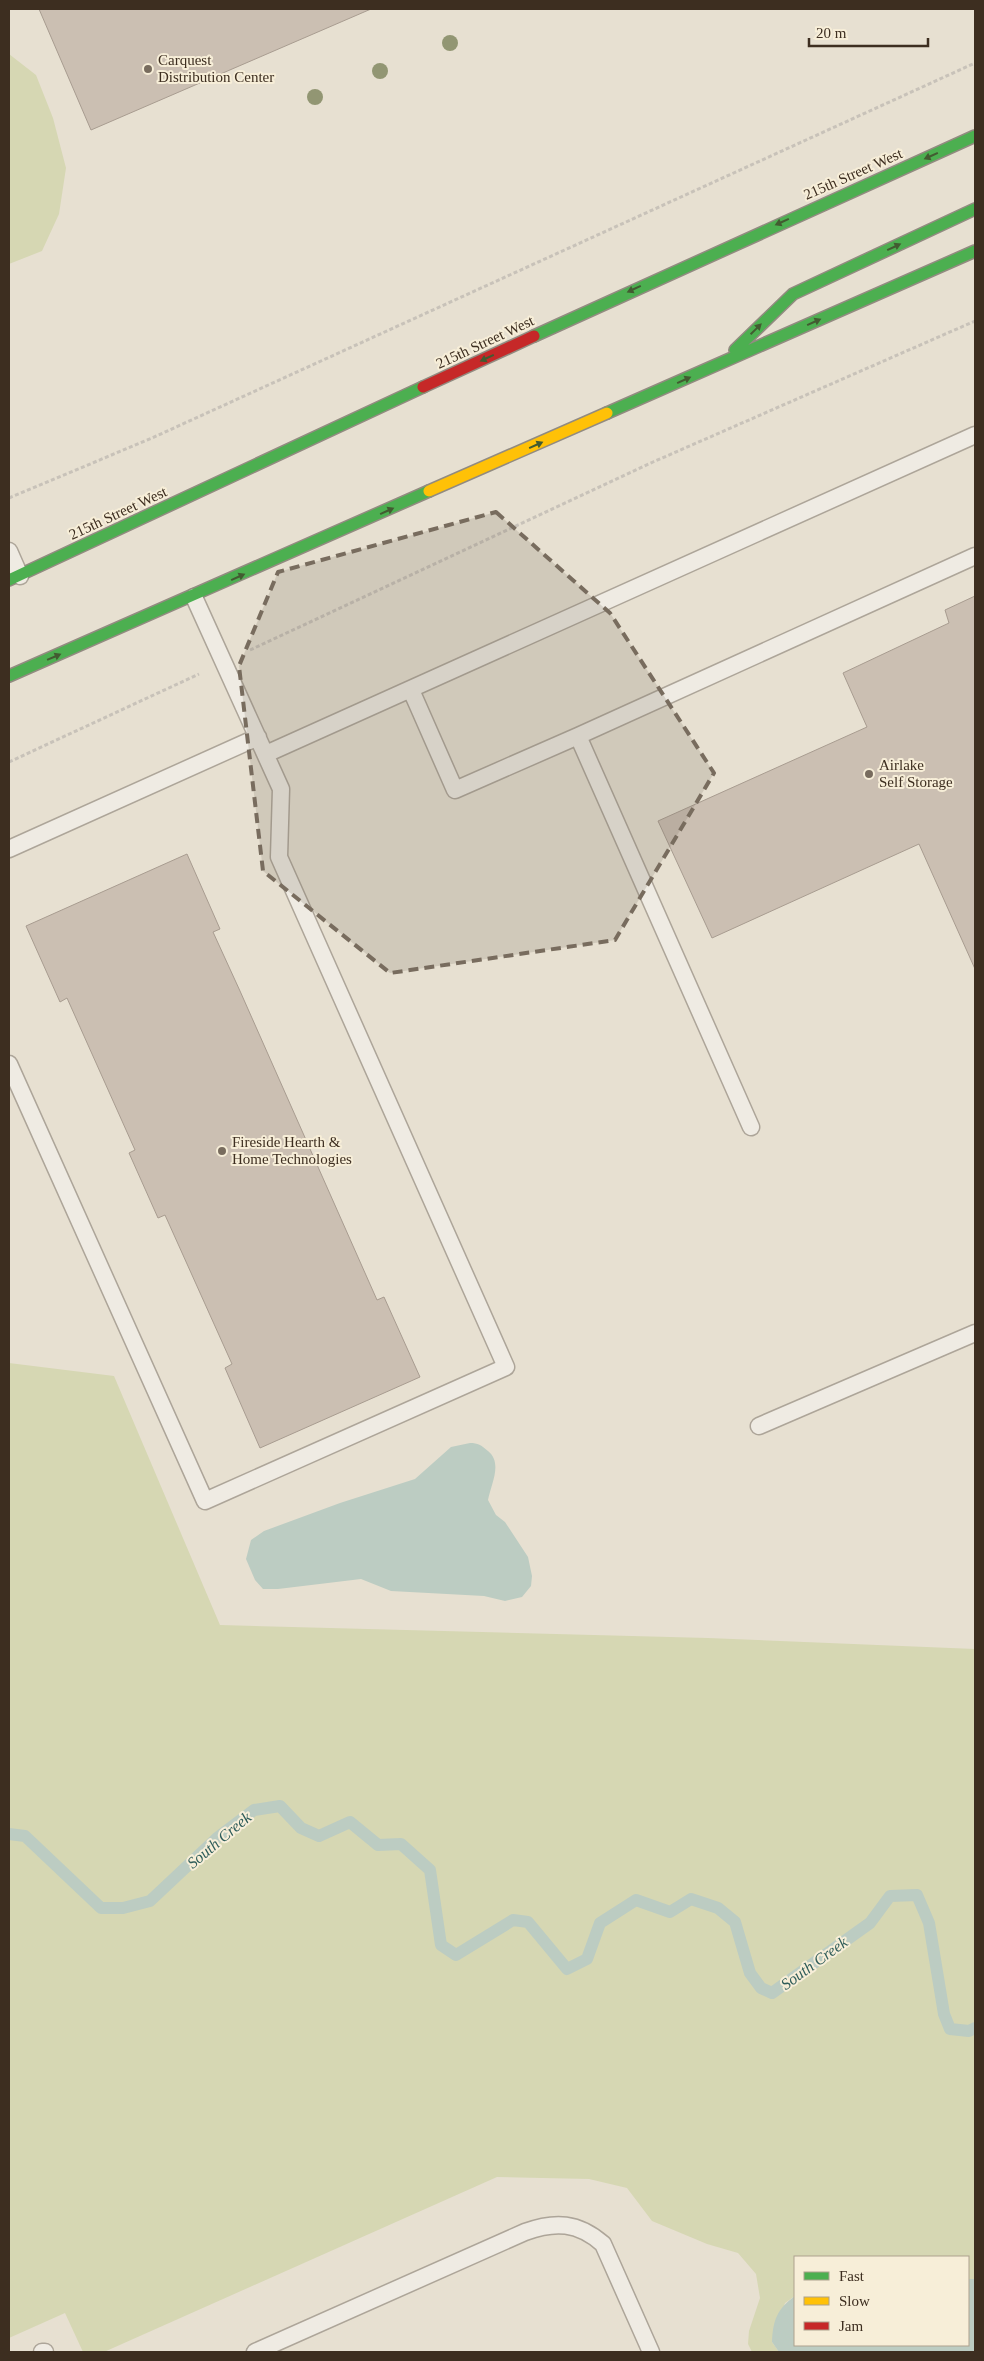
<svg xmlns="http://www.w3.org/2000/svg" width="984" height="2361" viewBox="0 0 984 2361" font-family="'Times New Roman',serif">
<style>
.green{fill:#d6d7b3}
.water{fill:#bcccc2}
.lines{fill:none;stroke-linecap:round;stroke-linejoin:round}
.stream{stroke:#bcccc2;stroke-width:12}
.building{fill:#cbbfb2;stroke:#a89c90}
.lane-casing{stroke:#ada599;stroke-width:19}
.fast-casing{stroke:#928b80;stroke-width:14}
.slow-casing{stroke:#928b80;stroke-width:14}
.jam-casing{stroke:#928b80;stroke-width:14}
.path{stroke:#c8c2b9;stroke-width:3;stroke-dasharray:4 2.5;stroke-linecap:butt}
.lane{stroke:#efebe3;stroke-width:16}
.fast{stroke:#4caf50;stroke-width:11}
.slow{stroke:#ffc107;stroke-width:11}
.jam{stroke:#c62828;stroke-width:11}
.tree{fill:#929673}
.oneway{fill:#425b31}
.marked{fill:#786c5e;fill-opacity:0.2;stroke:#786c5e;stroke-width:4;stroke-dasharray:10 6;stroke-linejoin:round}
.poi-dot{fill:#786c5e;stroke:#f7eed8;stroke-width:2}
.labels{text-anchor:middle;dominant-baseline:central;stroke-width:4;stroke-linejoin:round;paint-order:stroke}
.poi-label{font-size:15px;fill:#3d2e20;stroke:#f7eed8;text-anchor:start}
.street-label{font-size:15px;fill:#3d2e20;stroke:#f7eed8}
.water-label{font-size:16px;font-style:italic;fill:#2f5d5a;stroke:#f7eed8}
</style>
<rect width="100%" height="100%" fill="#e7e0d1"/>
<path class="green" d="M9,54l27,21 17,43 13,50 -7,46 -17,37 -33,13z
M9,1363l105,13 106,249 488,13 267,11v630h-7v-22h-173v39l-10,7 -13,39 7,10h-27l-4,-8 1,-13 11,-33 -4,-24 -18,-21 -31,-9 -55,-23 -25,-33 -38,-9 -92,-2 -393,175h-21l-18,-39 -56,25z"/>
<path class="water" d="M470,1443c8,0 11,2 18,8 15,12 3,33 0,49l8,15 9,7 23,35 4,19 -1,10 -9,11 -17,4 -21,-5 -93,-5 -30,-12 -83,10h-15l-8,-9 -9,-21 5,-19 13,-9 76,-28 75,-24 36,-32z
M968,2279h7v73h-196l-7,-10c1,-22 5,-33 23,-46v49h173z"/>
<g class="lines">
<path class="stream" d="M9,1834l16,2 76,72h22l27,-7 67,-63 37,-28 26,-4 21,22 18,8 31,-14 28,23 23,-1 29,26 11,75 15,10 57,-35 15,2 39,47 20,-10 13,-36 36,-23 34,12 21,-13 27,9 17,14 15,51 11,15 11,5 98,-70 20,-27 27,-1 12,28 15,91 6,15 19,2 6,-3"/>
</g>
<path class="building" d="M39,9h332l-280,121z
M975,596v373l-56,-125 -207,94 -54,-117 209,-94 -24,-54 106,-50 -4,-13z
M187,854l33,75 -7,3 27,59 137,309 7,-3 36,80 -160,71 -35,-80 7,-4 -67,-149 -7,3 -29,-65 6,-3 -68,-152 -7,4 -34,-76z"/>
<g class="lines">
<defs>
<path id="lane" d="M9,551l11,25
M411,690l44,100 123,-54 397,-180
M578,736l173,391
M266,754l709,-319
M9,849l249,-112
M9,1064l196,437 301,-134 -227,-510 2,-68 -87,-192
M759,1426l216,-93
M42,2352h3
M255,2352l270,-120c30,-11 53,-10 78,12l48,108"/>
<path id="fast" d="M534,336l441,-200
M735,350l58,-56 182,-85
M607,413l368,-162
M9,580l414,-193
M9,676l420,-185"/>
<path id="slow" d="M429,491l178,-78"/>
<path id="jam" d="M423,387l111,-51"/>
</defs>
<use href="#lane" class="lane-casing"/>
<use href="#fast" class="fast-casing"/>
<use href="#slow" class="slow-casing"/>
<use href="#jam" class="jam-casing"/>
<path class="path" d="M9,498l143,-60 823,-375
M250,650l403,-188 322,-141
M9,762l190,-88"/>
<use href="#lane" class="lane"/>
<use href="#fast" class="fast"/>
<use href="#slow" class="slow"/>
<use href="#jam" class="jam"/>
</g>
<g class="tree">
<circle cx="450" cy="43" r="8"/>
<circle cx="380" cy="71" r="8"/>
<circle cx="315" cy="97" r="8"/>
</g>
<defs><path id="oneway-solid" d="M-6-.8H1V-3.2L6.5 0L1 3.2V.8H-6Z" transform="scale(1.25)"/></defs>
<g class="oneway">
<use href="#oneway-solid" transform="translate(931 156) rotate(156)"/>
<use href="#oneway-solid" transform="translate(782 222) rotate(156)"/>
<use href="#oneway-solid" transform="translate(894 247) rotate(-25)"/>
<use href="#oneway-solid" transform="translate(634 289) rotate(155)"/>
<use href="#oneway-solid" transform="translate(814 322) rotate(-24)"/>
<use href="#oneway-solid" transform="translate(756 329) rotate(-44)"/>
<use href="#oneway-solid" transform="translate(487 358) rotate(155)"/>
<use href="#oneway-solid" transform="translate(684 380) rotate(-24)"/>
<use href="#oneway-solid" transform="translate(536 445) rotate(-24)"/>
<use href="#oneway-solid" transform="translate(387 511) rotate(-24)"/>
<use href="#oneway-solid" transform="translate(238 577) rotate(-24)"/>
<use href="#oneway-solid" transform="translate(54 657) rotate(-23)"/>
</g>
<path class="marked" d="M496,512l114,101 104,160 -99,167 -225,33 -127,-102 -24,-205 39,-94z"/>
<g class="poi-dot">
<circle cx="148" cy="69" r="5"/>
<circle cx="869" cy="774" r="5"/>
<circle cx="222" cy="1151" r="5"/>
</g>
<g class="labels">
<g class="poi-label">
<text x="158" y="60">Carquest<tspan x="158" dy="17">Distribution Center</tspan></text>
<text x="879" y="765">Airlake<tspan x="879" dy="17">Self Storage</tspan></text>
<text x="232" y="1142">Fireside Hearth &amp;<tspan x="232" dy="17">Home Technologies</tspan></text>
</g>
<g class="street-label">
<text transform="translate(853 174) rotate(-24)">215th Street West</text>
<text transform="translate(485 342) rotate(-25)">215th Street West</text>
<text transform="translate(118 513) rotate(-25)">215th Street West</text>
</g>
<g class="water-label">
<text transform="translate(219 1840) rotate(-40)">South Creek</text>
<text transform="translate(814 1963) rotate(-36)">South Creek</text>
</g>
</g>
<rect width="984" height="2361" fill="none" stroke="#3d2e20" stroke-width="20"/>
<rect x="794" y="2256" width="175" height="90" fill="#f7eed8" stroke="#ada18e"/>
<rect x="804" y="2272" width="25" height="8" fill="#4caf50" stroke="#ada18e"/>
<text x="839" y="2281" font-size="15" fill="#3d2e20">Fast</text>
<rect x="804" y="2297" width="25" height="8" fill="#ffc107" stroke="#ada18e"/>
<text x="839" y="2306" font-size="15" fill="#3d2e20">Slow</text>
<rect x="804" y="2322" width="25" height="8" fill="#c62828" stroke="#ada18e"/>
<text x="839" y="2331" font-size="15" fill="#3d2e20">Jam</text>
<path d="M809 38v8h119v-8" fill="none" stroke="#3d2e20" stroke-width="2.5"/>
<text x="816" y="38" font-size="15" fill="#3d2e20" stroke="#f7eed8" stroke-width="4" paint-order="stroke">20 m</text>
</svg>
